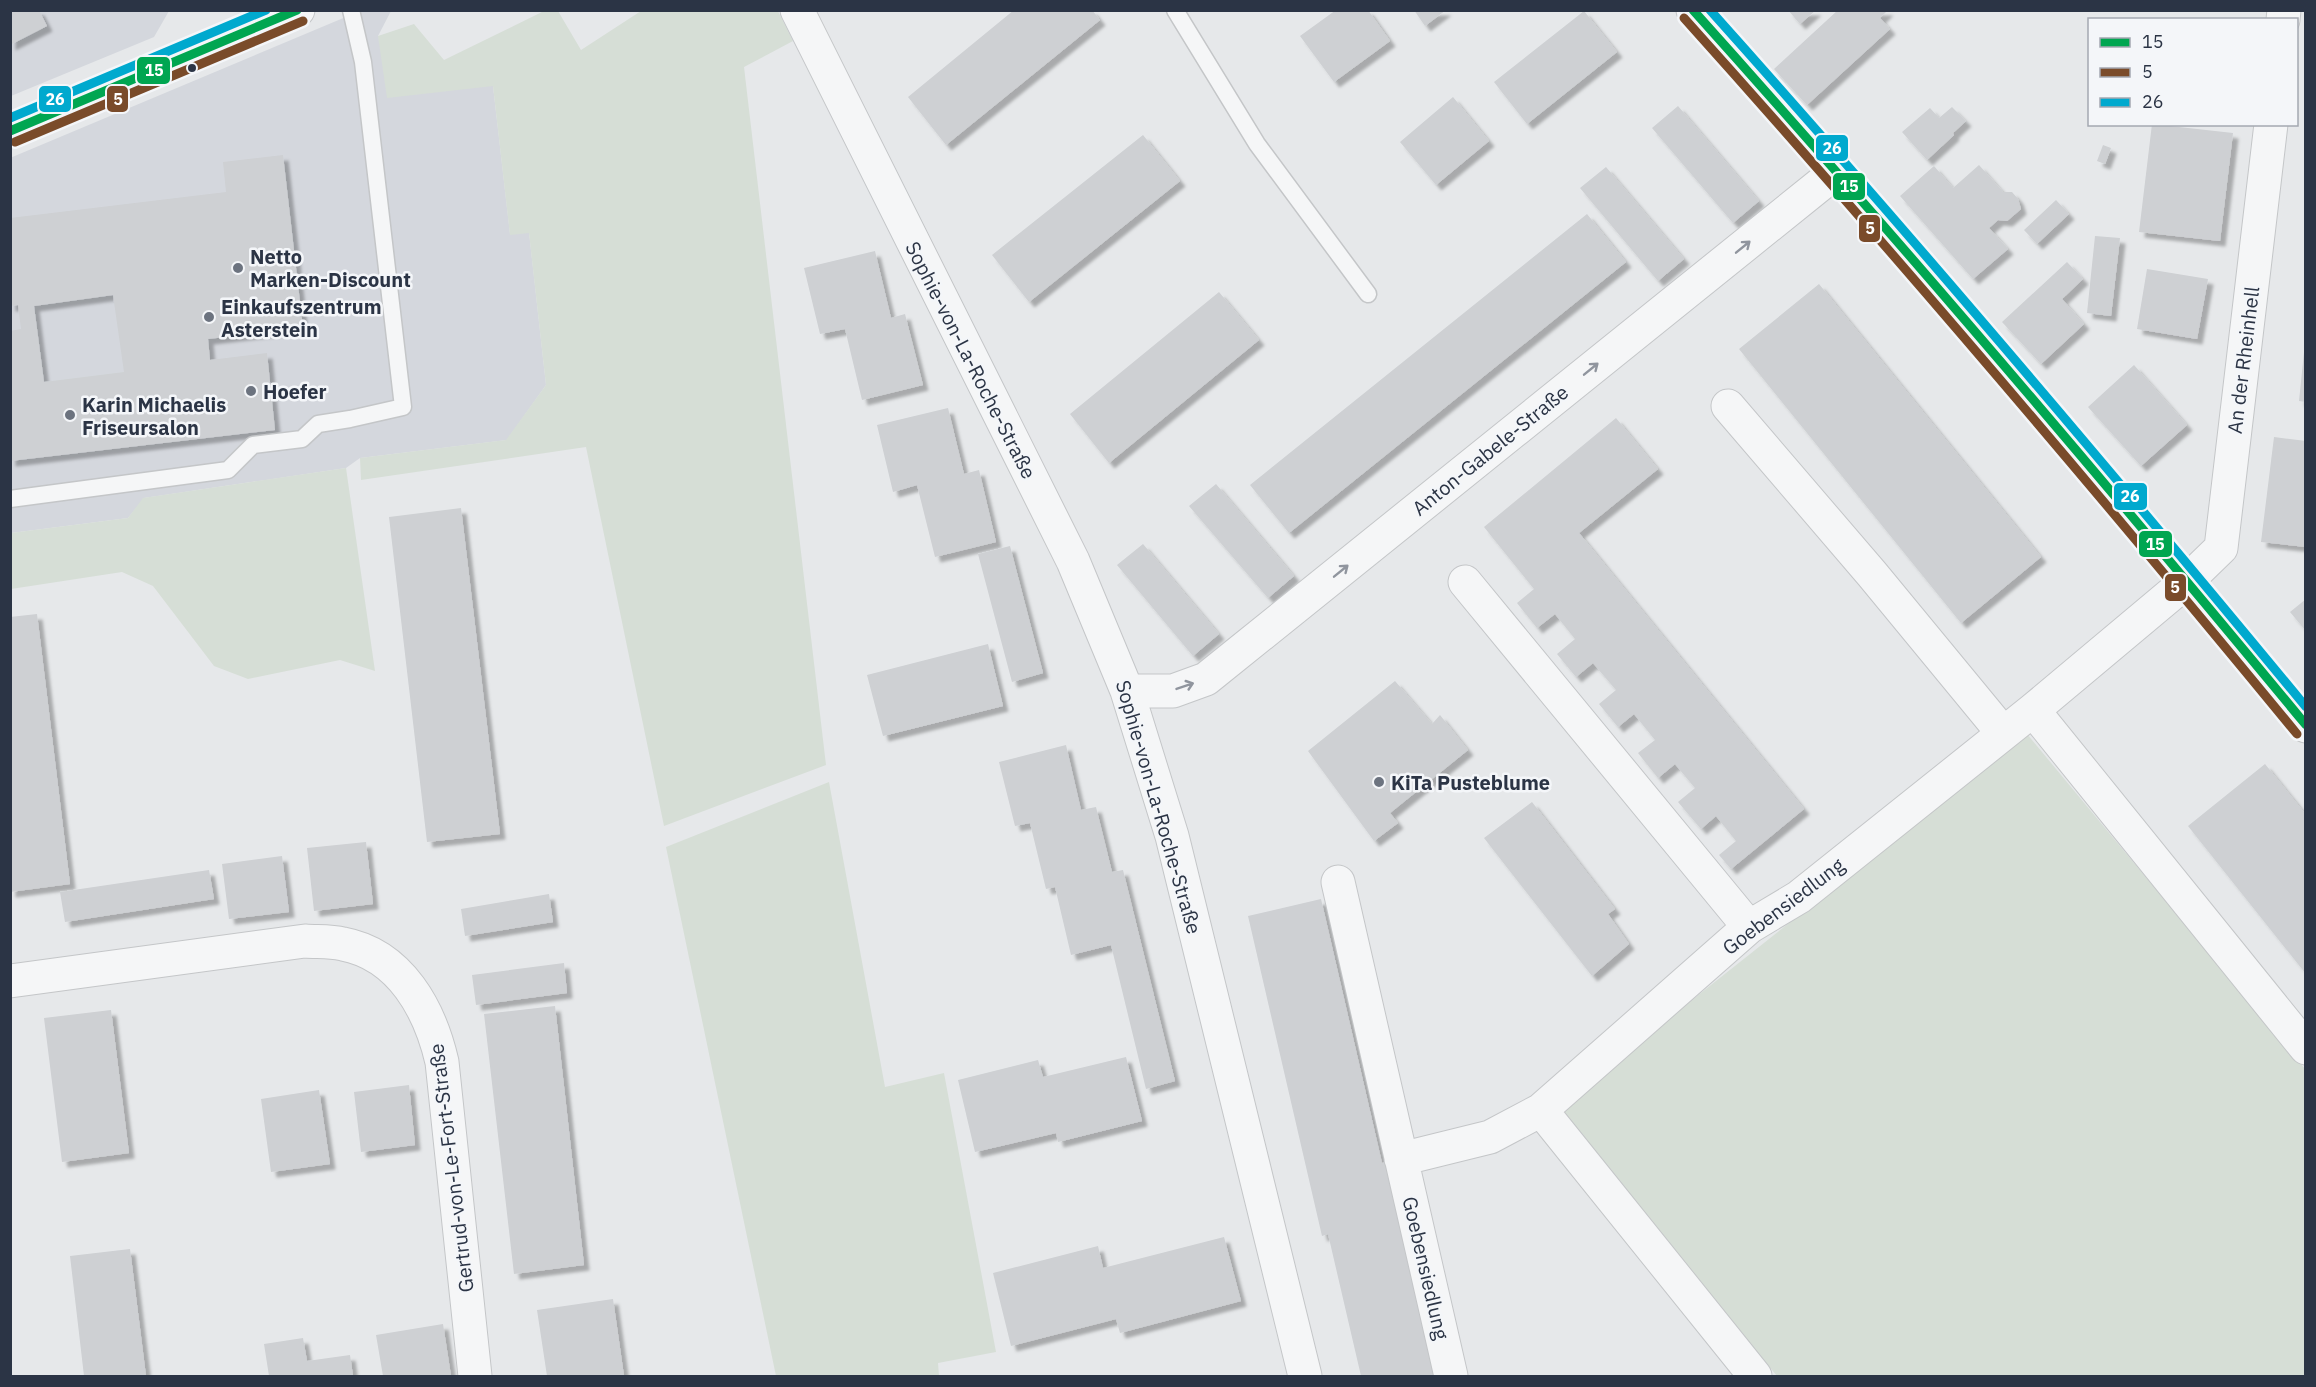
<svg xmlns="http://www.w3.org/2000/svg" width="2316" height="1387" viewBox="0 0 2316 1387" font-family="'IBM Plex Sans',sans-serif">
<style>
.built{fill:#d4d7dd}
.green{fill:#d6ded6}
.building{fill:#ced0d3;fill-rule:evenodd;filter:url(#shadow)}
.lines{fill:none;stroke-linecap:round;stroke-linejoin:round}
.service-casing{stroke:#c4c6c8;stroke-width:19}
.minor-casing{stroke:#c4c6c8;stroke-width:35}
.service{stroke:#f5f6f7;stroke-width:16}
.minor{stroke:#f5f6f7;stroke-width:33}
.bus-1-casing{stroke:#f4f6f9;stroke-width:14}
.bus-2-casing{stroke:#f4f6f9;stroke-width:14}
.bus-3-casing{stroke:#f4f6f9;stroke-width:14}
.bus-1{stroke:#00a651;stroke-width:9}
.bus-2{stroke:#7a4b2a;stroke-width:9}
.bus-3{stroke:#00a9ce;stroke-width:9}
.oneway{stroke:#90959e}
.bus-dot{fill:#2b3445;stroke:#f4f6f9;stroke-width:2}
.poi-dot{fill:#6c737f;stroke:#f4f6f9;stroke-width:2}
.labels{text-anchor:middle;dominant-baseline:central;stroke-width:5;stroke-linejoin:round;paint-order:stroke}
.poi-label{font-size:20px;font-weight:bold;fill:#2b3445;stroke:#f4f6f9;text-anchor:start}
.street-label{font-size:20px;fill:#2b3445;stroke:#f4f6f9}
.line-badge{stroke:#f4f6f9;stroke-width:2}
.badge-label{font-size:16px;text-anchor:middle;font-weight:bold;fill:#fff}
</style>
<defs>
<filter id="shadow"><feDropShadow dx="5.5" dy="5.5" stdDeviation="1.5" flood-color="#0004"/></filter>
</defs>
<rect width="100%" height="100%" fill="#e6e8ea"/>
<path class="built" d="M11,11h158l-15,26 -143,59z
M360,11h31l-13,25 115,50 17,148 19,-2 17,153 -39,55 -147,18 -14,10 -202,30 -16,20 -117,15 -1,-375z"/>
<path class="green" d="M544,11h14l23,39 60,-39h137l15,30 -49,26 82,698 -162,61 -78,-379 -225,33 -1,-22 146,-18 40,-55 -17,-152 -19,2 -17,-149 -106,12 -9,-62 36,-12 30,36z
M346,468l29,203 -35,-11 -92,19 -34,-13 -61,-80 -31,-14 -111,17v-56l117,-15 15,-20z
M2027,734l278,335v307h-528l-221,-268z
M829,782l56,305 59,-14 52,279 -58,11 1,13h-163l-110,-529z"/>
<path class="building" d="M10,10h29l8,16 -37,19z
M1014,10h78l8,10 -154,125 -38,-48z
M1336,10h32l22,31 -56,41 -34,-46z
M1414,10h32l-21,16z
M1788,10h28l-16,14z
M1838,10h50l-8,8 10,11 -83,76 -33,-36z
M1584,11l33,41 -90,72 -33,-42z
M1453,97l36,44 -53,44 -36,-43z
M1678,106l81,95 -26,22 -81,-95z
M1952,107l14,14 -13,12 1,2 -27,25 -25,-28 28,-24 9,10z
M2152,124l81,9 -13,108 -81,-9z
M1143,135l37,46 -151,121 -37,-47z
M2103,145l8,3 -6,16 -8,-3z
M283,155l20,173 -95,11 2,21 57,-7 8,77 -265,31v-130l11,-2 -3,-24 -8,1v-88l216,-26 -3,-30zM113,295l11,77 -80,10 -10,-76z
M1979,165l24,27h9l6,7 3,10 -14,12 -9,-1 -9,8 19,21 -35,30 -73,-83 34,-30 19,22z
M1606,167l78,92 -26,22 -78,-93z
M2056,200l13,14 -32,30 -13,-14z
M1587,214l39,48 -337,271 -39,-48z
M2095,236l25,2 -9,78 -24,-3z
M875,251l16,67 14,-4 18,71 -61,15 -17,-71 -25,5 -16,-66z
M2067,262l16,17 -21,20 22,25 -43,40 -39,-42z
M2147,269l61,10 -11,60 -60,-10z
M1819,284l222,273 -80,66 -222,-274z
M1219,292l40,48 -150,123 -39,-49z
M2304,352h2v50l-7,-1z
M2134,365l53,60 -46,41 -53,-59z
M948,408l16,66 15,-4 17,72 -61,15 -18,-72 -24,7 -16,-67z
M1616,418l42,51 -79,64 225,276 -73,60 -12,-14 17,-14 -20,-25 -15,13 -23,-27 17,-14 -20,-24 -17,14 -20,-25 17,-13 -21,-26 -16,13 -19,-23 17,-14 -23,-27 -17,14 -19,-23 18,-15 -20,-25 -18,14 -20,-25 17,-14 -50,-62z
M2274,437l32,4v106l-45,-5z
M1216,484l78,92 -26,22 -79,-92z
M461,508l39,326 -73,8 -38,-325z
M1143,544l76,90 -26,22 -76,-91z
M1010,546l33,127 -31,9 -34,-128z
M2306,599v32l-16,-19z
M37,614l33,270 -60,8v-275z
M988,644l15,62 -120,30 -16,-61z
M1395,681l37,43 8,-9 28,35 -78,63 8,10 -24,18 -66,-90z
M1066,745l15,65 15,-3 16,65 11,-2 52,211 -29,8 -35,-144 -40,10 -16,-68 -9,2 -16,-66 -15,3 -16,-64z
M2265,764l41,51v159l-118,-148z
M1532,802l83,107 -7,5 21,30 -37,32 -108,-138z
M366,842l7,62 -59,7 -7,-63z
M282,856l7,56 -60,7 -7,-55z
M209,870l5,29 -149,23 -5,-30z
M549,894l4,28 -88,14 -4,-27z
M1321,899l61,264 9,-2 50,215h-80l-33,-142 -6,2 -74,-320z
M564,963l3,30 -91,12 -4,-30z
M555,1006l29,259 -70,9 -30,-260z
M111,1010l18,143 -67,9 -18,-144z
M1126,1057l16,64 -84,21 -2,-9 -81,19 -17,-72 80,-20 5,17z
M409,1085l6,60 -54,7 -7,-60z
M319,1090l11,74 -59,8 -10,-73z
M1224,1237l17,64 -121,32 -4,-14 -105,27 -18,-73 105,-27 5,22z
M130,1249l16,127h-62l-14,-120z
M613,1299l11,77h-77l-10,-66z
M443,1324l8,52h-68l-7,-41z
M303,1338l4,23 43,-6 3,21h-84l-5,-32z"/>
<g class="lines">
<defs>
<path id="service" d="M1175,10l82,134 111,150
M10,499l218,-29 25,-25 49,-6 16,-15 32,-5 53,-12 -40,-345 -12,-52"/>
<path id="minor" d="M797,10l276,551 54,130 45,145 133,540
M1693,10c211,233 414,473 613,716
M2283,20l1,-10
M10,131l288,-121
M1728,406l144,168 131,159
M1465,582l284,345
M1127,691h46l33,-12 631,-508
M2033,710l273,338
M1338,882l113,494
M10,981l295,-40c12,1 25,0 38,3 58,11 87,66 99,118l33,314
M1541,1110l214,266
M1401,1159l89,-22 51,-27 208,-183 50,-30 234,-187 154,-129 34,-33 50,-424"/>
</defs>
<use href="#service" class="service-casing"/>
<use href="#minor" class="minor-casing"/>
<use href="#service" class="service"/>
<use href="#minor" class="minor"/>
<defs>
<path id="bus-1" d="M1693,10c210,234 413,473 613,715
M10,131l287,-121"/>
<path id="bus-2" d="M1684,18c210,234 413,473 613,716
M15,142l288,-121"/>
<path id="bus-3" d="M1710,10c204,228 401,461 596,697
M10,118l256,-108"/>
</defs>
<use href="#bus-1" class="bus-1-casing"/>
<use href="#bus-2" class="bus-2-casing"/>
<use href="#bus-3" class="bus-3-casing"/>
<use href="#bus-1" class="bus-1"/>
<use href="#bus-2" class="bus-2"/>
<use href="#bus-3" class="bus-3"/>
</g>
<defs><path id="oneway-shaft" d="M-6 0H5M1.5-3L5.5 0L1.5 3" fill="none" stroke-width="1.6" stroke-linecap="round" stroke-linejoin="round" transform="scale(1.5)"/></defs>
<g class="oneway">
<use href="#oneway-shaft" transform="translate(1743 247) rotate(-39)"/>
<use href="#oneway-shaft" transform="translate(1591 369) rotate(-39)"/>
<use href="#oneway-shaft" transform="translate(1341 571) rotate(-39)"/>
<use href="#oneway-shaft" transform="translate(1185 686) rotate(-19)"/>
</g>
<circle class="bus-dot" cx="192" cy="68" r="5"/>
<g class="poi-dot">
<circle cx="238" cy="268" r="6"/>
<circle cx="209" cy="317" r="6"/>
<circle cx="251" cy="391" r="6"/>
<circle cx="70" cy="415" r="6"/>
<circle cx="1379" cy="782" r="6"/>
</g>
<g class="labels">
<g class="poi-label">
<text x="250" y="256">Netto<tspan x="250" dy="23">Marken-Discount</tspan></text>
<text x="221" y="306">Einkaufszentrum<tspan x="221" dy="23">Asterstein</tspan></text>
<text x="263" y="391">Hoefer</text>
<text x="82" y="404">Karin Michaelis<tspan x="82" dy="23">Friseursalon</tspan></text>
<text x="1391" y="782">KiTa Pusteblume</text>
</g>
<g class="street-label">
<text transform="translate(971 360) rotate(63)">Sophie-von-La-Roche-Straße</text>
<text transform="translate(2243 360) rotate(-83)">An der Rheinhell</text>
<text transform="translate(1490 450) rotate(-39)">Anton-Gabele-Straße</text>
<text transform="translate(1159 807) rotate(74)">Sophie-von-La-Roche-Straße</text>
<text transform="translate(1783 906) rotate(-37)">Goebensiedlung</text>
<text transform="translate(451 1168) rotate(-97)">Gertrud-von-Le-Fort-Straße</text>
<text transform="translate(1426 1268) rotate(77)">Goebensiedlung</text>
</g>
</g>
<g class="line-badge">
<rect x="136" y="56" width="35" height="29" rx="6" fill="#00a651"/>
<rect x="106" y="85" width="23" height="28" rx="6" fill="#7a4b2a"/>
<rect x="38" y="85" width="34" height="28" rx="6" fill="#00a9ce"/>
<rect x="1815" y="134" width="34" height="28" rx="6" fill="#00a9ce"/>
<rect x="1832" y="172" width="34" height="29" rx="6" fill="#00a651"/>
<rect x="1858" y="214" width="23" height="29" rx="6" fill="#7a4b2a"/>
<rect x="2113" y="482" width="35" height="29" rx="6" fill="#00a9ce"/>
<rect x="2138" y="530" width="35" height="28" rx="6" fill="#00a651"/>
<rect x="2164" y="573" width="23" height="29" rx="6" fill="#7a4b2a"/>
</g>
<g class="badge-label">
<text x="154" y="76">15</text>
<text x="118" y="105">5</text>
<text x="55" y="105">26</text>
<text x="1832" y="154">26</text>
<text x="1849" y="192">15</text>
<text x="1870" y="234">5</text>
<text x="2130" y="502">26</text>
<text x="2155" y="550">15</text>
<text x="2175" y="593">5</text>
</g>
<rect width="2316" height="1387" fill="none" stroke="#2b3445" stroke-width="24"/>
<rect x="2088" y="18" width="210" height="108" fill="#f4f6f9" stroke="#a4a8b1" stroke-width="1.5"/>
<rect x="2100" y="38" width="30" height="9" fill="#00a651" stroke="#a4a8b1" stroke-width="1.5"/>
<text x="2142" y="48" font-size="18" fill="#2b3445">15</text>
<rect x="2100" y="68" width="30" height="9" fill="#7a4b2a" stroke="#a4a8b1" stroke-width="1.5"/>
<text x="2142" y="78" font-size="18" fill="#2b3445">5</text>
<rect x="2100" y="98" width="30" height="9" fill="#00a9ce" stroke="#a4a8b1" stroke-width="1.5"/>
<text x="2142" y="108" font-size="18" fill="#2b3445">26</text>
</svg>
